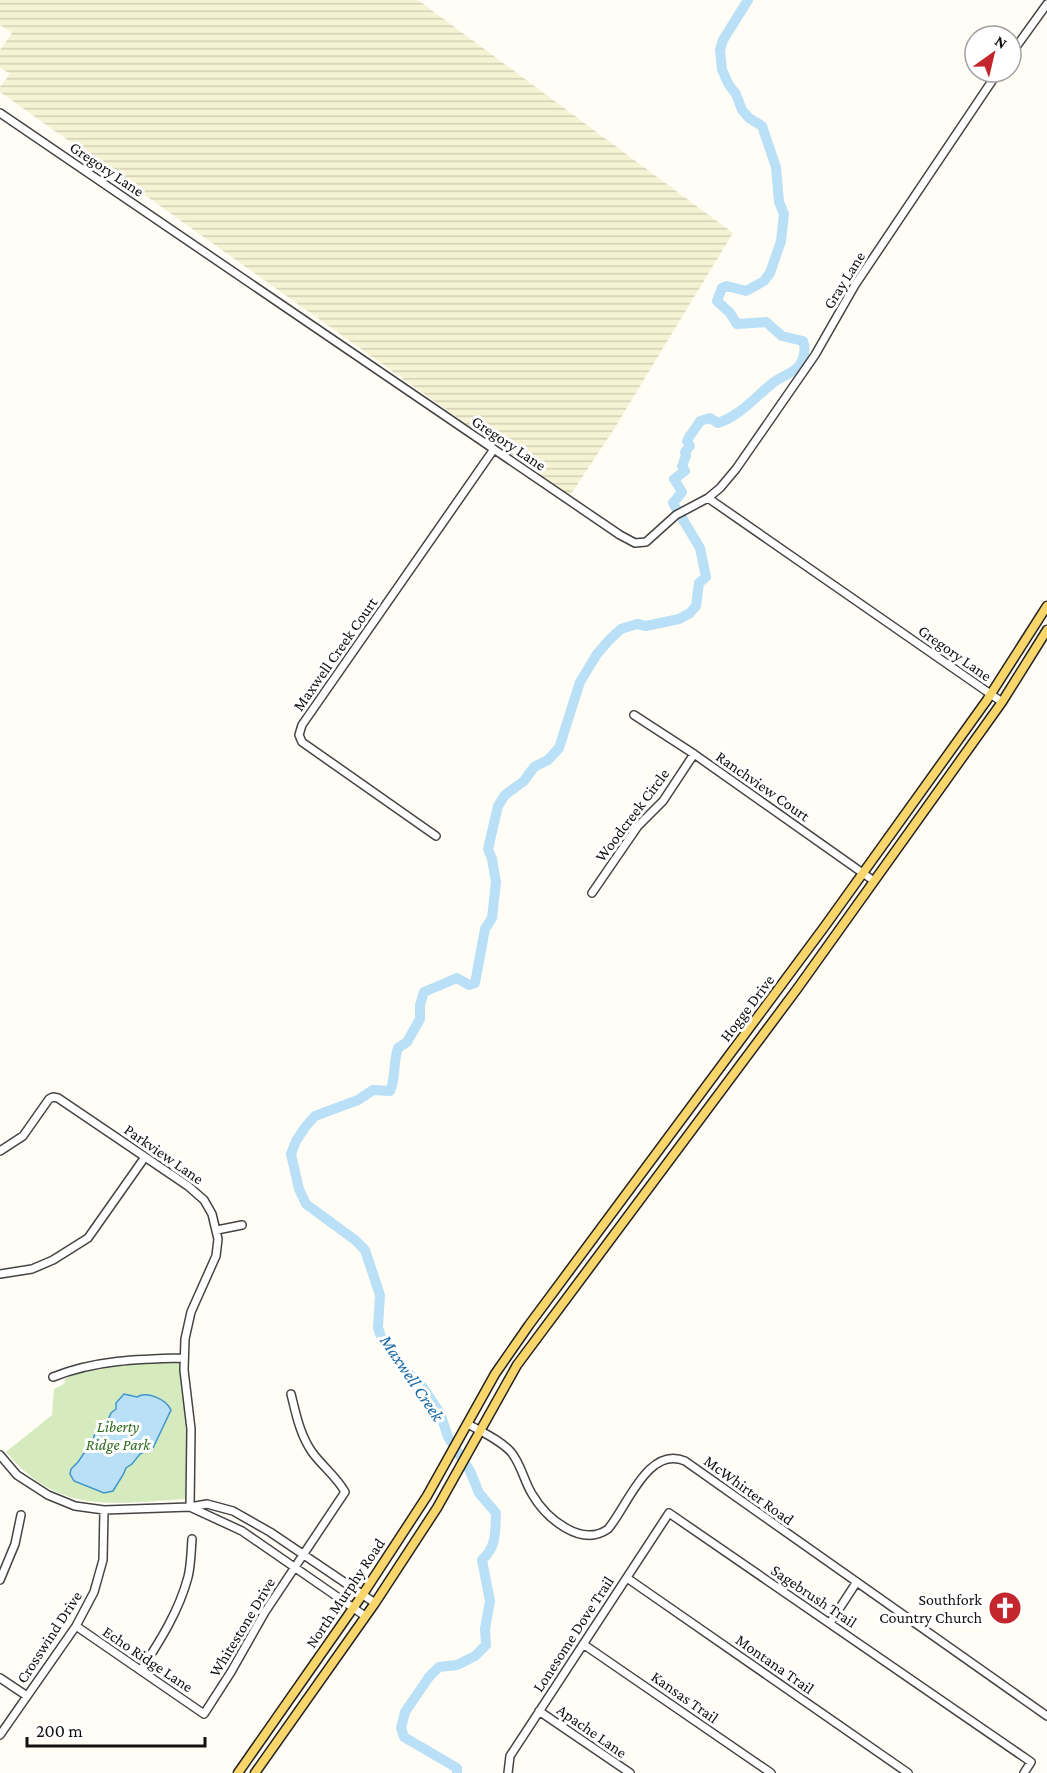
<svg xmlns="http://www.w3.org/2000/svg" width="1047" height="1773" viewBox="0 0 1047 1773" font-family="'Crimson Pro',serif">
<style>
.farmland{fill:url(#farmland-rules)}
.park{fill:#d5ebbd}
.water{fill:#b9e0f7;stroke:#3f96cf;stroke-width:1.5}
.lines{fill:none;stroke-linecap:round;stroke-linejoin:round}
.river{stroke:#b9e0f7;stroke-width:10}
.minor-casing{stroke:#444;stroke-width:10}
.major-casing{stroke:#222;stroke-width:11}
.minor{stroke:#fff;stroke-width:7}
.major{stroke:#f9d66b;stroke-width:8}
.labels{text-anchor:middle;dominant-baseline:central;stroke-width:6;stroke-linejoin:round;paint-order:stroke}
.street-label{font-size:16px;fill:#111;stroke:#fff}
.park-label{font-size:16px;font-style:italic;fill:#2f6b1f;stroke:#fff}
.poi-label{font-size:16px;fill:#111;stroke:#fff;text-anchor:end}
.water-label{font-size:18px;font-style:italic;fill:#1768a6;stroke:#fff}
</style>
<defs>
<pattern id="farmland-rules" width="6" height="5" patternUnits="userSpaceOnUse" patternTransform="scale(1.5)"><rect width="6" height="5" fill="#f6f3d4"/><path d="M0 2.5h6" fill="none" stroke="#d2cfb5"/></pattern>
</defs>
<rect width="100%" height="100%" fill="#fffdf5"/>
<path class="farmland" d="M0,0h418l315,233 -119,196 -45,68 -569,-405v-5l10,-13 -10,-7v-17l12,-17 -12,-8z"/>
<path class="park" d="M138,1363h41l9,68 -2,68c-74,4 -126,17 -180,-47l46,-37 2,-26 10,-5 3,-9z"/>
<path class="water" d="M124,1394l13,3c10,-6 29,2 34,13l-18,38 -13,6 -8,10 -6,4 -3,7 -10,16 -9,2 -30,-12 -4,-7 1,-5 7,-7 15,-22 3,-10 10,-5 5,-12 5,-4v-6z"/>
<g class="lines">
<path class="river" d="M457,1773v-5l-53,-31 -3,-9 4,-16 24,-35 10,-10 18,-2 18,-9 11,-11 -1,-16 5,-28 -8,-41c15,-14 13,-27 14,-47l-17,-20 -9,-22 -22,-34 -8,-24 -18,-27 -20,-19 -19,-25 -5,-14 2,-33 -15,-45 -10,-10 -49,-36 -7,-15 -8,-35 5,-13 10,-15 9,-10 43,-16 15,-10 17,1c6,-13 3,-29 8,-43l9,-6 13,-23v-14l4,-13 33,-14 12,7 6,-2 10,-54 7,-11 4,-36 -4,-23 -4,-10 10,-43 7,-11 19,-14 10,-14 14,-7 11,-12 21,-66 17,-28 13,-15 11,-10 16,-5 9,2 33,-7 11,-6 6,-7 3,-23 7,-6 -6,-29 -27,-45 9,-11 -8,-13 11,-8 -3,-5 4,-10 -1,-4 5,-6 -3,-5c4,-9 9,-12 13,-20l10,-3 8,5c22,-7 38,-27 56,-41 7,-5 20,-10 24,-15 6,-6 8,-19 5,-26l-21,-5 -16,-14 -29,2 -7,-11 -13,-12 5,-13 5,-2 19,5 18,-10 6,-8 11,-32 3,-27 -5,-12 -3,-35 -14,-41 -13,-8 -7,-8 -6,-16 -7,-9 -7,-15 -2,-20 3,-10 25,-40"/>
<defs>
<path id="minor" d="M1011,54l36,-50
M0,113l620,422 15,8 11,-1 30,-27 32,-17 294,204
M708,498l12,-10 16,-19 79,-114 40,-70 143,-213
M634,715l60,39 180,127
M436,836l-134,-94 -3,-7 3,-10 192,-276
M592,893l46,-67 25,-25 31,-47
M0,1151l23,-15 26,-37 4,-2 5,1 130,88 16,14 8,14 6,25 -2,17 -25,56 -6,27 -1,31 7,59 -1,78
M217,1230l25,-5
M0,1274l32,-5 21,-9 35,-22 57,-81
M53,1377c42,-17 86,-18 130,-19
M468,1424c14,8 32,16 43,28 10,12 13,29 21,42 14,24 49,54 76,35 19,-22 40,-84 77,-68l362,255
M0,1455l17,20 31,20 27,11 29,4 86,-3 17,-3 26,7 37,21 105,71
M190,1507l52,24 123,85
M627,1578l281,195
M0,1580l15,-36 6,-29
M830,1623l26,-40
M76,1626l128,88 27,-42 34,-60 80,-120c-8,-15 -23,-26 -33,-40 -12,-17 -16,-38 -21,-58
M583,1644l188,129
M141,1670c19,-29 38,-59 47,-93 3,-12 3,-25 4,-38
M0,1678l27,18
M539,1711l91,62
M0,1735l76,-109 18,-34 9,-32 1,-50
M508,1773l2,-17 159,-243 362,249 -7,11"/>
<path id="major" d="M238,1773l125,-179 64,-98 68,-122 34,-49 296,-399 162,-226 60,-94
M255,1773l120,-170 62,-95 80,-143 280,-376 205,-287 45,-72"/>
</defs>
<use href="#minor" class="minor-casing"/>
<use href="#major" class="major-casing"/>
<use href="#minor" class="minor"/>
<use href="#major" class="major"/>
</g>
<defs>
<symbol id="church-disc" viewBox="-11 -11 22 22"><circle r="9.5" fill="#c4262e" stroke="#fff"/><path d="M-1.2-6h2.4v3.5h3.3v2.4h-3.3V6h-2.4V-.1h-3.3v-2.4h3.3Z" fill="#fff"/></symbol>
</defs>
<g fill-rule="evenodd">
<use href="#church-disc" x="986" y="1589" width="38" height="38"/>
</g>
<g class="labels">
<g class="street-label">
<text transform="translate(107 169) rotate(34)">Gregory Lane</text>
<text transform="translate(844 280) rotate(-58)">Gray Lane</text>
<text transform="translate(509 443) rotate(34)">Gregory Lane</text>
<text transform="translate(955 653) rotate(35)">Gregory Lane</text>
<text transform="translate(335 654) rotate(-55)">Maxwell Creek Court</text>
<text transform="translate(763 786) rotate(35)">Ranchview Court</text>
<text transform="translate(632 815) rotate(-53)">Woodcreek Circle</text>
<text transform="translate(747 1008) rotate(-53)">Hogge Drive</text>
<text transform="translate(164 1154) rotate(35)">Parkview Lane</text>
<text transform="translate(749 1490) rotate(36)">McWhirter Road</text>
<text transform="translate(345 1593) rotate(-56)">North Murphy Road</text>
<text transform="translate(814 1596) rotate(34)">Sagebrush Trail</text>
<text transform="translate(242 1627) rotate(-59)">Whitestone Drive</text>
<text transform="translate(573 1634) rotate(-57)">Lonesome Dove Trail</text>
<text transform="translate(49 1637) rotate(-57)">Crosswind Drive</text>
<text transform="translate(148 1659) rotate(34)">Echo Ridge Lane</text>
<text transform="translate(775 1664) rotate(35)">Montana Trail</text>
<text transform="translate(685 1697) rotate(35)">Kansas Trail</text>
<text transform="translate(592 1731) rotate(35)">Apache Lane</text>
</g>
<g class="park-label">
<text x="118" y="1426">Liberty<tspan x="118" dy="18">Ridge Park</tspan></text>
</g>
<g class="poi-label">
<text x="982" y="1599">Southfork<tspan x="982" dy="18">Country Church</tspan></text>
</g>
<g class="water-label">
<text transform="translate(412 1378) rotate(56)">Maxwell Creek</text>
</g>
</g>
<g transform="translate(993 54) rotate(34)"><circle r="28" fill="#ffffff" stroke="#a0a0a0" stroke-width="1.5"/>
<path d="M0-4.5L10 22L0 15L-10 22Z" fill="#c4262e"/>
<text y="-9" font-size="16" font-weight="bold" text-anchor="middle" fill="#111111">N</text>
</g>
<path d="M27 1737v9h178v-9" fill="none" stroke="#111111" stroke-width="3"/>
<text x="36" y="1737" font-size="18" fill="#111111" stroke="#ffffff" stroke-width="4.5" paint-order="stroke">200 m</text>
</svg>
